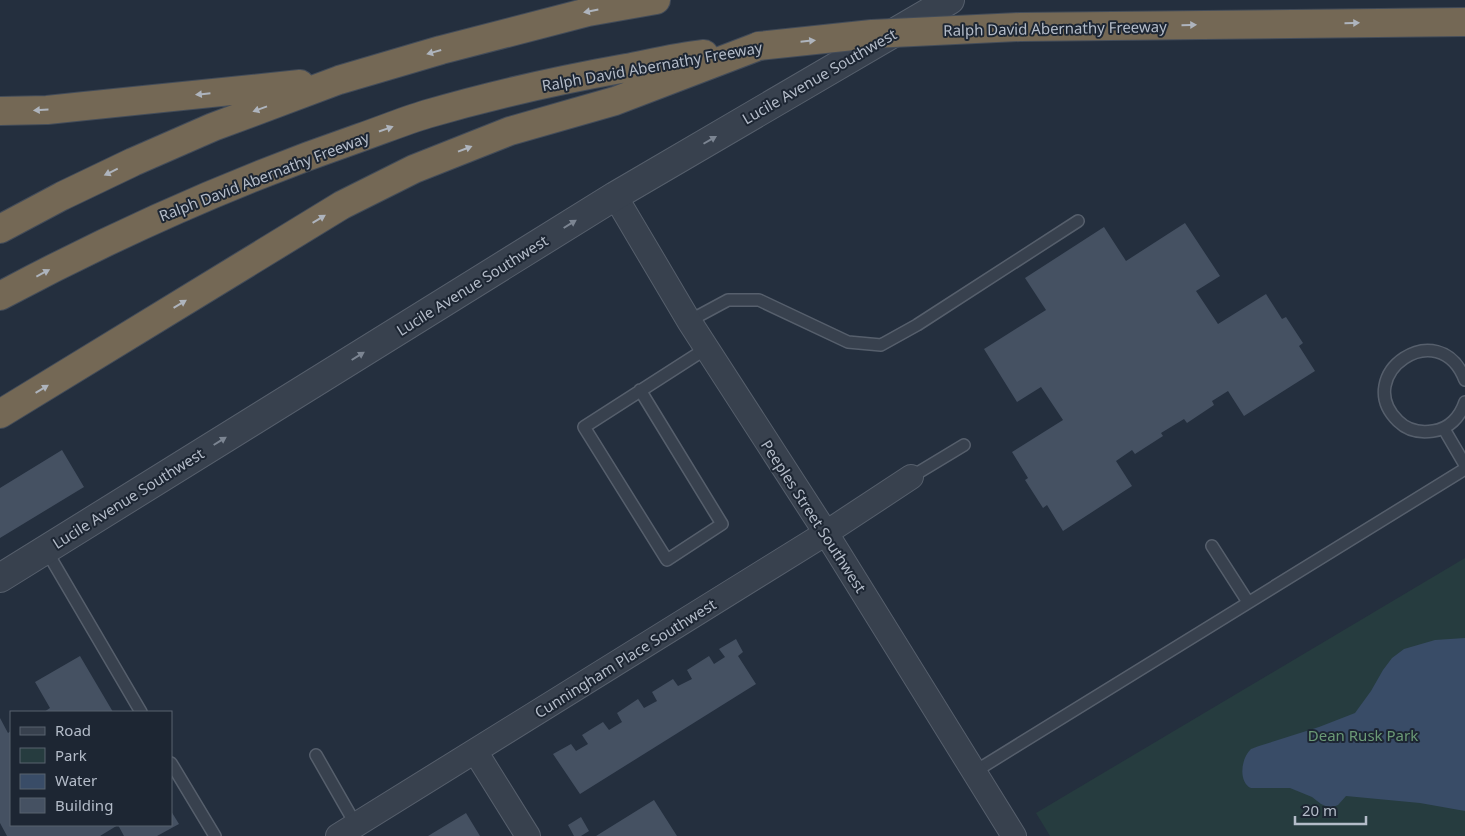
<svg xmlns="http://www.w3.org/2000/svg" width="1465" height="836" viewBox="0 0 1465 836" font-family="'Noto Sans',sans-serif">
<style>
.green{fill:#263c3f}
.water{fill:#394c67}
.building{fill:#455162}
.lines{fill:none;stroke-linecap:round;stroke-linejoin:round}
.service-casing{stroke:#565f6c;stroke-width:14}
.minor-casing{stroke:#565f6c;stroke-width:26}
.tertiary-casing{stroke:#565f6c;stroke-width:30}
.motorway-casing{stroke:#434c59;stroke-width:30}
.service{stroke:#38414e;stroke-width:11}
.minor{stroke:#38414e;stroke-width:24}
.tertiary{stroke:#38414e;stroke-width:28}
.motorway{stroke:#746855;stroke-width:28}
.motorway-bridge-casing{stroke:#434c59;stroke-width:30;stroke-linecap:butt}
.motorway-bridge{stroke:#746855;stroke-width:28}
.oneway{fill:#aeb4bd}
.oneway2{fill:#7c8592}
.labels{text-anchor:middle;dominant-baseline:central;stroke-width:4;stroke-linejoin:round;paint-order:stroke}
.street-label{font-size:15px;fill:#b4bcc9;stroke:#1d2633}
.park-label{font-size:15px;fill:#6b9a76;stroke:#1d2633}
</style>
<rect width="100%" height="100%" fill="#242f3e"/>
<path class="green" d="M1465,558v278h-415l-14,-23z"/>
<path class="water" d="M1465,638v173l-45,-8 -74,-7 -8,9 -8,3 -9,-4 -9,-7 -22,-9h-39c-13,-6 -10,-30 0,-39 3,-1 5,-2 8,-3l60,-19 36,-14 16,-22 12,-21 9,-12 12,-9 31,-9z"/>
<path class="building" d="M1185,223l35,53 -24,15 22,33 48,-30 16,25 4,-2 17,26 -4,3 16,25 -71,45 -16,-25 -16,10 2,4 -27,18 -3,-4 -23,14 2,3 -28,18 -3,-4 -16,11 16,25 -69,45 -16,-26 -4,3 -18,-28 3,-2 -16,-26 51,-32 -22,-33 -24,15 -33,-53 62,-39 -21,-32 79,-51 22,34z
M62,450l22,37 -84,51v-50z
M736,639l7,13 -5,4 18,28 -176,110 -27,-40 18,-10 5,7 12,-7 -6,-9 21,-13 6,8 13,-8 -5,-9 21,-14 6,9 13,-7 -5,-9 21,-13 5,7 14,-7 -5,-9 22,-14 5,8 11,-7 -6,-8z
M80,656l33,56h-69l6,-4 -15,-26z
M0,718l8,15 3,-2v94h160v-14l8,13 -22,12h-33l-6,-11 -18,11h-93l-7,-13z
M654,800l23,36h-81z
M466,813l14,23h-52z
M581,817l8,14 -8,5h-7l-6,-11z"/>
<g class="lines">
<defs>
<path id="service" d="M689,321l39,-21h31l89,42 33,3 36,-20 161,-104
M1465,380c-26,-67 -114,-5 -67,41 9,9 22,12 35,10 16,-2 27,-14 32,-29
M640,390l82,134 -55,36 -83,-133 123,-79
M1444,429l21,36
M911,477l53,-32
M1212,546l36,56
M46,550l95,162
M316,755l40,70
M171,763l44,73
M974,772l491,-303"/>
<path id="minor" d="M615,196l74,125 137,212 188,303
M475,751l53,85
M338,836l488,-303 85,-56"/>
<path id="tertiary" d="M0,578l615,-382 335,-196"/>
<path id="motorway" d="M1020,27l445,-5
M0,111l47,-1 38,-4 215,-22
M0,229l62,-33 71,-34 80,-35 126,-47 102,-30 147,-38 68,-12
M0,296c116,-62 234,-115 359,-158 23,-8 45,-17 68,-24 65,-19 132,-34 199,-46 26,-5 52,-11 78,-14
M0,414l342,-209 72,-36 96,-38 105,-30 144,-55"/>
</defs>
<use href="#service" class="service-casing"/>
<use href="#minor" class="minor-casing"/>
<use href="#tertiary" class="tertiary-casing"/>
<use href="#motorway" class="motorway-casing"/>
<use href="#service" class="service"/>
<use href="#minor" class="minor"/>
<use href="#tertiary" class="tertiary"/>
<use href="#motorway" class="motorway"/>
<defs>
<path id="motorway-bridge" d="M759,46l113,-12 148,-7"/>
</defs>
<use href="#motorway-bridge" class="motorway-bridge-casing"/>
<use href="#motorway-bridge" class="motorway-bridge"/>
</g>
<defs><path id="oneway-solid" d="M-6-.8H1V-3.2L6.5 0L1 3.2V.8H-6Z" transform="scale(1.25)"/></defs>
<g class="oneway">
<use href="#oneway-solid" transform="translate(591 11) rotate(169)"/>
<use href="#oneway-solid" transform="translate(1352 23) rotate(-1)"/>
<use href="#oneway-solid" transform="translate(1189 25) rotate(-1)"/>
<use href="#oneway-solid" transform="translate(808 41) rotate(-6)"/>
<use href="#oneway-solid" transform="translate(434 52) rotate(164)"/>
<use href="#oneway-solid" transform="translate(203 94) rotate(174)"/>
<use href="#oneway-solid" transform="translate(260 109) rotate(160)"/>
<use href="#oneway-solid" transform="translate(41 110) rotate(177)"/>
<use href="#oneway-solid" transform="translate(386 129) rotate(-19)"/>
<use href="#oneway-solid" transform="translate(465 149) rotate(-21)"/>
<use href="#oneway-solid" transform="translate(111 172) rotate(154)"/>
<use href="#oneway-solid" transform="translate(319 219) rotate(-31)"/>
<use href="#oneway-solid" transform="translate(43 273) rotate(-28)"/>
<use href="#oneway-solid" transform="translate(180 304) rotate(-31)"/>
<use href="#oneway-solid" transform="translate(42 389) rotate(-31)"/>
</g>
<g class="oneway2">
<use href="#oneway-solid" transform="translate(710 140) rotate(-30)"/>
<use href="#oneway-solid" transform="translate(570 224) rotate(-32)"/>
<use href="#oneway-solid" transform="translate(358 356) rotate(-32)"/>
<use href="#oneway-solid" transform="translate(220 441) rotate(-32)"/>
</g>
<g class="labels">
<g class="street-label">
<text transform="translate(1055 28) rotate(-1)">Ralph David Abernathy Freeway</text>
<text transform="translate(652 66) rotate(-10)">Ralph David Abernathy Freeway</text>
<text transform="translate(819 76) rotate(-30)">Lucile Avenue Southwest</text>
<text transform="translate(264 176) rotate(-21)">Ralph David Abernathy Freeway</text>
<text transform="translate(472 285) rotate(-32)">Lucile Avenue Southwest</text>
<text transform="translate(128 498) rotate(-32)">Lucile Avenue Southwest</text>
<text transform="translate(814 516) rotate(57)">Peeples Street Southwest</text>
<text transform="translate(625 658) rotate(-32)">Cunningham Place Southwest</text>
</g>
<g class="park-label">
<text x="1363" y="735">Dean Rusk Park</text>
</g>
</g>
<rect x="10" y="711" width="162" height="115" fill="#1d2633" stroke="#59626f"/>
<rect x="20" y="727" width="25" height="8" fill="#38414e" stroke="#59626f"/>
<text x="55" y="736" font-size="15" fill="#b4bcc9">Road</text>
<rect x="20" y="748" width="25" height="15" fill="#263c3f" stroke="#59626f"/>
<text x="55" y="761" font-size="15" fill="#b4bcc9">Park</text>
<rect x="20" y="774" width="25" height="15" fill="#394c67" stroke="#59626f"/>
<text x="55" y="786" font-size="15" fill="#b4bcc9">Water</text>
<rect x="20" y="798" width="25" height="15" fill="#455162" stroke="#59626f"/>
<text x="55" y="811" font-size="15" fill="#b4bcc9">Building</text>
<path d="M1295 816v8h71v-8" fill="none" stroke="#b4bcc9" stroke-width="2.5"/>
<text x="1302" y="816" font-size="15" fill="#b4bcc9" stroke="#1d2633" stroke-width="4" paint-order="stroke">20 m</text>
</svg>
